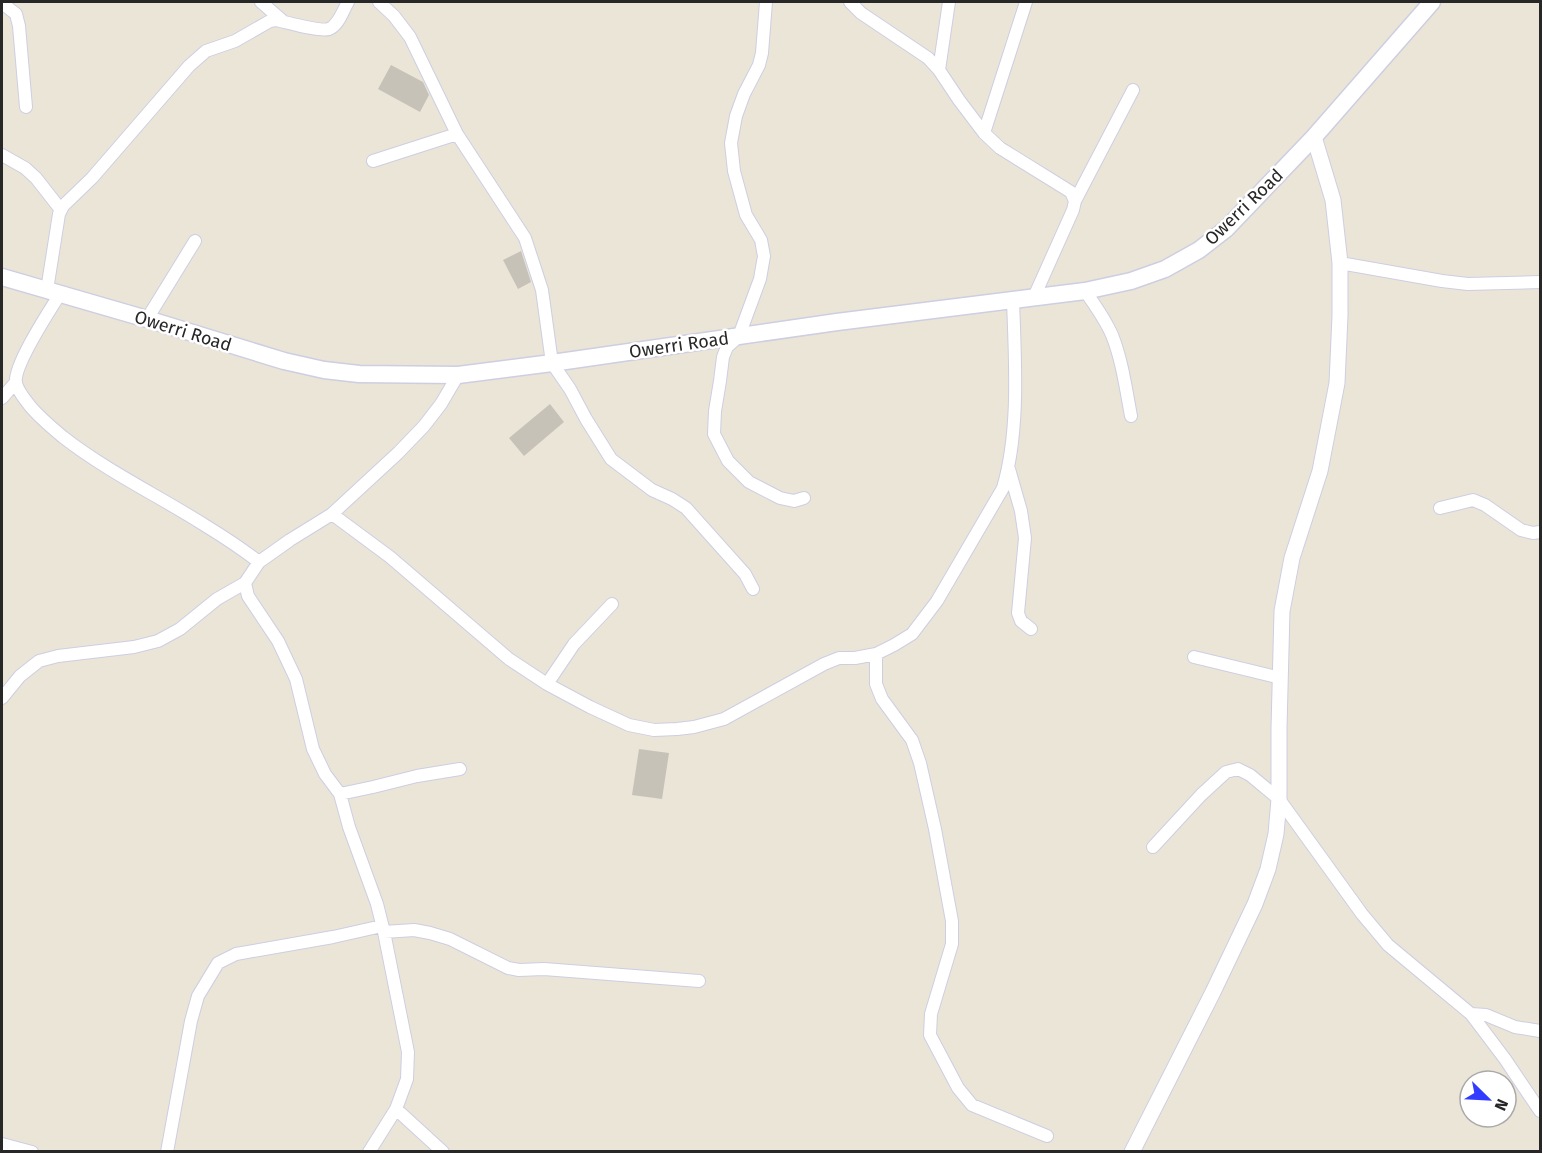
<svg xmlns="http://www.w3.org/2000/svg" width="1542" height="1153" viewBox="0 0 1542 1153" font-family="'Fira Sans',sans-serif">
<style>
.building{fill:#c6c2b8}
.lines{fill:none;stroke-linecap:round;stroke-linejoin:round}
.minor-casing{stroke:#cdcee1;stroke-width:14}
.tertiary-casing{stroke:#cdcee1;stroke-width:17}
.secondary-casing{stroke:#cdcee1;stroke-width:19}
.minor{stroke:#fff;stroke-width:12}
.tertiary{stroke:#fff;stroke-width:15}
.secondary{stroke:#fff;stroke-width:16}
.labels{text-anchor:middle;dominant-baseline:central;stroke-width:5;stroke-linejoin:round;paint-order:stroke}
.street-label{font-size:18px;fill:#272727;stroke:#fff}
</style>
<rect width="100%" height="100%" fill="#ebe5d8"/>
<path class="building" d="M391,65l32,17 6,13 -9,17 -42,-23z
M521,251l10,31 -13,7 -15,-29z
M550,404l14,18 -40,34 -15,-18z
M639,749l30,4 -7,46 -30,-4z"/>
<g class="lines">
<defs>
<path id="minor" d="M261,2l23,20
M379,2l15,14 16,21 47,97 68,104 17,52 10,73 18,26 16,30 25,40 41,31 20,9 14,9 59,66 8,15
M766,2l-4,51 -3,12 -15,29 -8,22 -5,27 3,28 12,44 15,25 3,16 -4,23 -21,57 -12,11 -4,10 -3,24 -5,30 -1,23 14,27 21,21 31,16 14,3 10,-3
M850,2l11,11 67,45 11,12 20,30 25,33 16,15 71,44 4,9 -2,9 -39,87
M2,3l14,11 3,12 7,81
M939,70l10,-68
M984,133l42,-131
M2,155l23,13 11,10 25,32
M373,161l84,-27
M1075,201l58,-111
M1340,263l102,18 26,3 72,-2
M47,290l12,-76 4,-8 29,-28 97,-112 17,-15 29,-10 35,-20 6,-1c10,2 44,12 53,9 10,-4 14,-19 19,-27
M1085,291c10,14 20,28 27,44 10,25 14,54 19,81
M60,294c-10,16 -47,72 -44,89 2,9 9,16 14,23 10,12 21,21 33,31 45,35 96,59 143,89 18,11 36,23 53,36l31,-22 42,-26 66,-61 26,-27 17,-22 17,-29
M147,319l48,-78
M2,398l14,-16
M1009,469l12,42 4,27 -7,75 3,8 10,8
M1440,508l33,-8 12,5 36,25 12,3 7,-1
M332,514l58,43 119,102 38,25 43,23 39,18 25,5 23,-1 17,-2 30,-8 100,-55 15,-6h16l21,-4 18,-9 18,-11 25,-33 66,-113c17,-58 12,-128 10,-188
M259,562l-14,21 3,13 30,45 18,38 17,70 12,25 15,20 9,33 28,77 7,28 24,120 -1,27 -11,30 -27,43
M876,654v30l6,15 30,41 8,23 15,66 17,92v23l-21,70 -1,21 28,53 14,17 75,31
M1194,657l87,21
M547,684l27,-40 38,-40
M2,698l18,-22 19,-15 19,-5 76,-9 24,-6 22,-12 37,-30 28,-16
M340,794l33,-7 44,-11 43,-7
M1153,847l48,-52 25,-23 12,-3 12,6 29,24 83,115 26,31 83,69 34,45 35,52
M384,932l30,-2 16,3 20,6 58,29 11,2 25,-1 155,12
M1471,1014l15,1 29,12 25,4
M396,1109l47,43
M2,1144l30,8
M167,1152l24,-131 7,-25 20,-33 18,-9 97,-17 49,-11"/>
<path id="tertiary" d="M1132,1152l81,-160 42,-88 13,-35 8,-35 3,-35v-71l3,-117 10,-53 28,-87 17,-88 3,-67v-53l-7,-63 -19,-63"/>
<path id="secondary" d="M2,277l145,42 137,42 40,9 35,4 99,1 94,-12 285,-41 248,-31 46,-10 34,-12 34,-19 27,-21 88,-92 118,-135"/>
</defs>
<use href="#minor" class="minor-casing"/>
<use href="#tertiary" class="tertiary-casing"/>
<use href="#secondary" class="secondary-casing"/>
<use href="#minor" class="minor"/>
<use href="#tertiary" class="tertiary"/>
<use href="#secondary" class="secondary"/>
</g>
<g class="labels">
<g class="street-label">
<text transform="translate(1244 207) rotate(-44)">Owerri Road</text>
<text transform="translate(183 331) rotate(17)">Owerri Road</text>
<text transform="translate(679 345) rotate(-8)">Owerri Road</text>
</g>
</g>
<rect width="1542" height="1153" fill="none" stroke="#272727" stroke-width="6"/>
<g transform="translate(1488 1099) rotate(114)"><circle r="28" fill="#ffffff" stroke="#a9a9a9" stroke-width="1.5"/>
<path d="M0-4.5L10 22L0 15L-10 22Z" fill="#313cff"/>
<text y="-9" font-size="16" font-weight="bold" text-anchor="middle" fill="#272727">N</text>
</g>
</svg>
